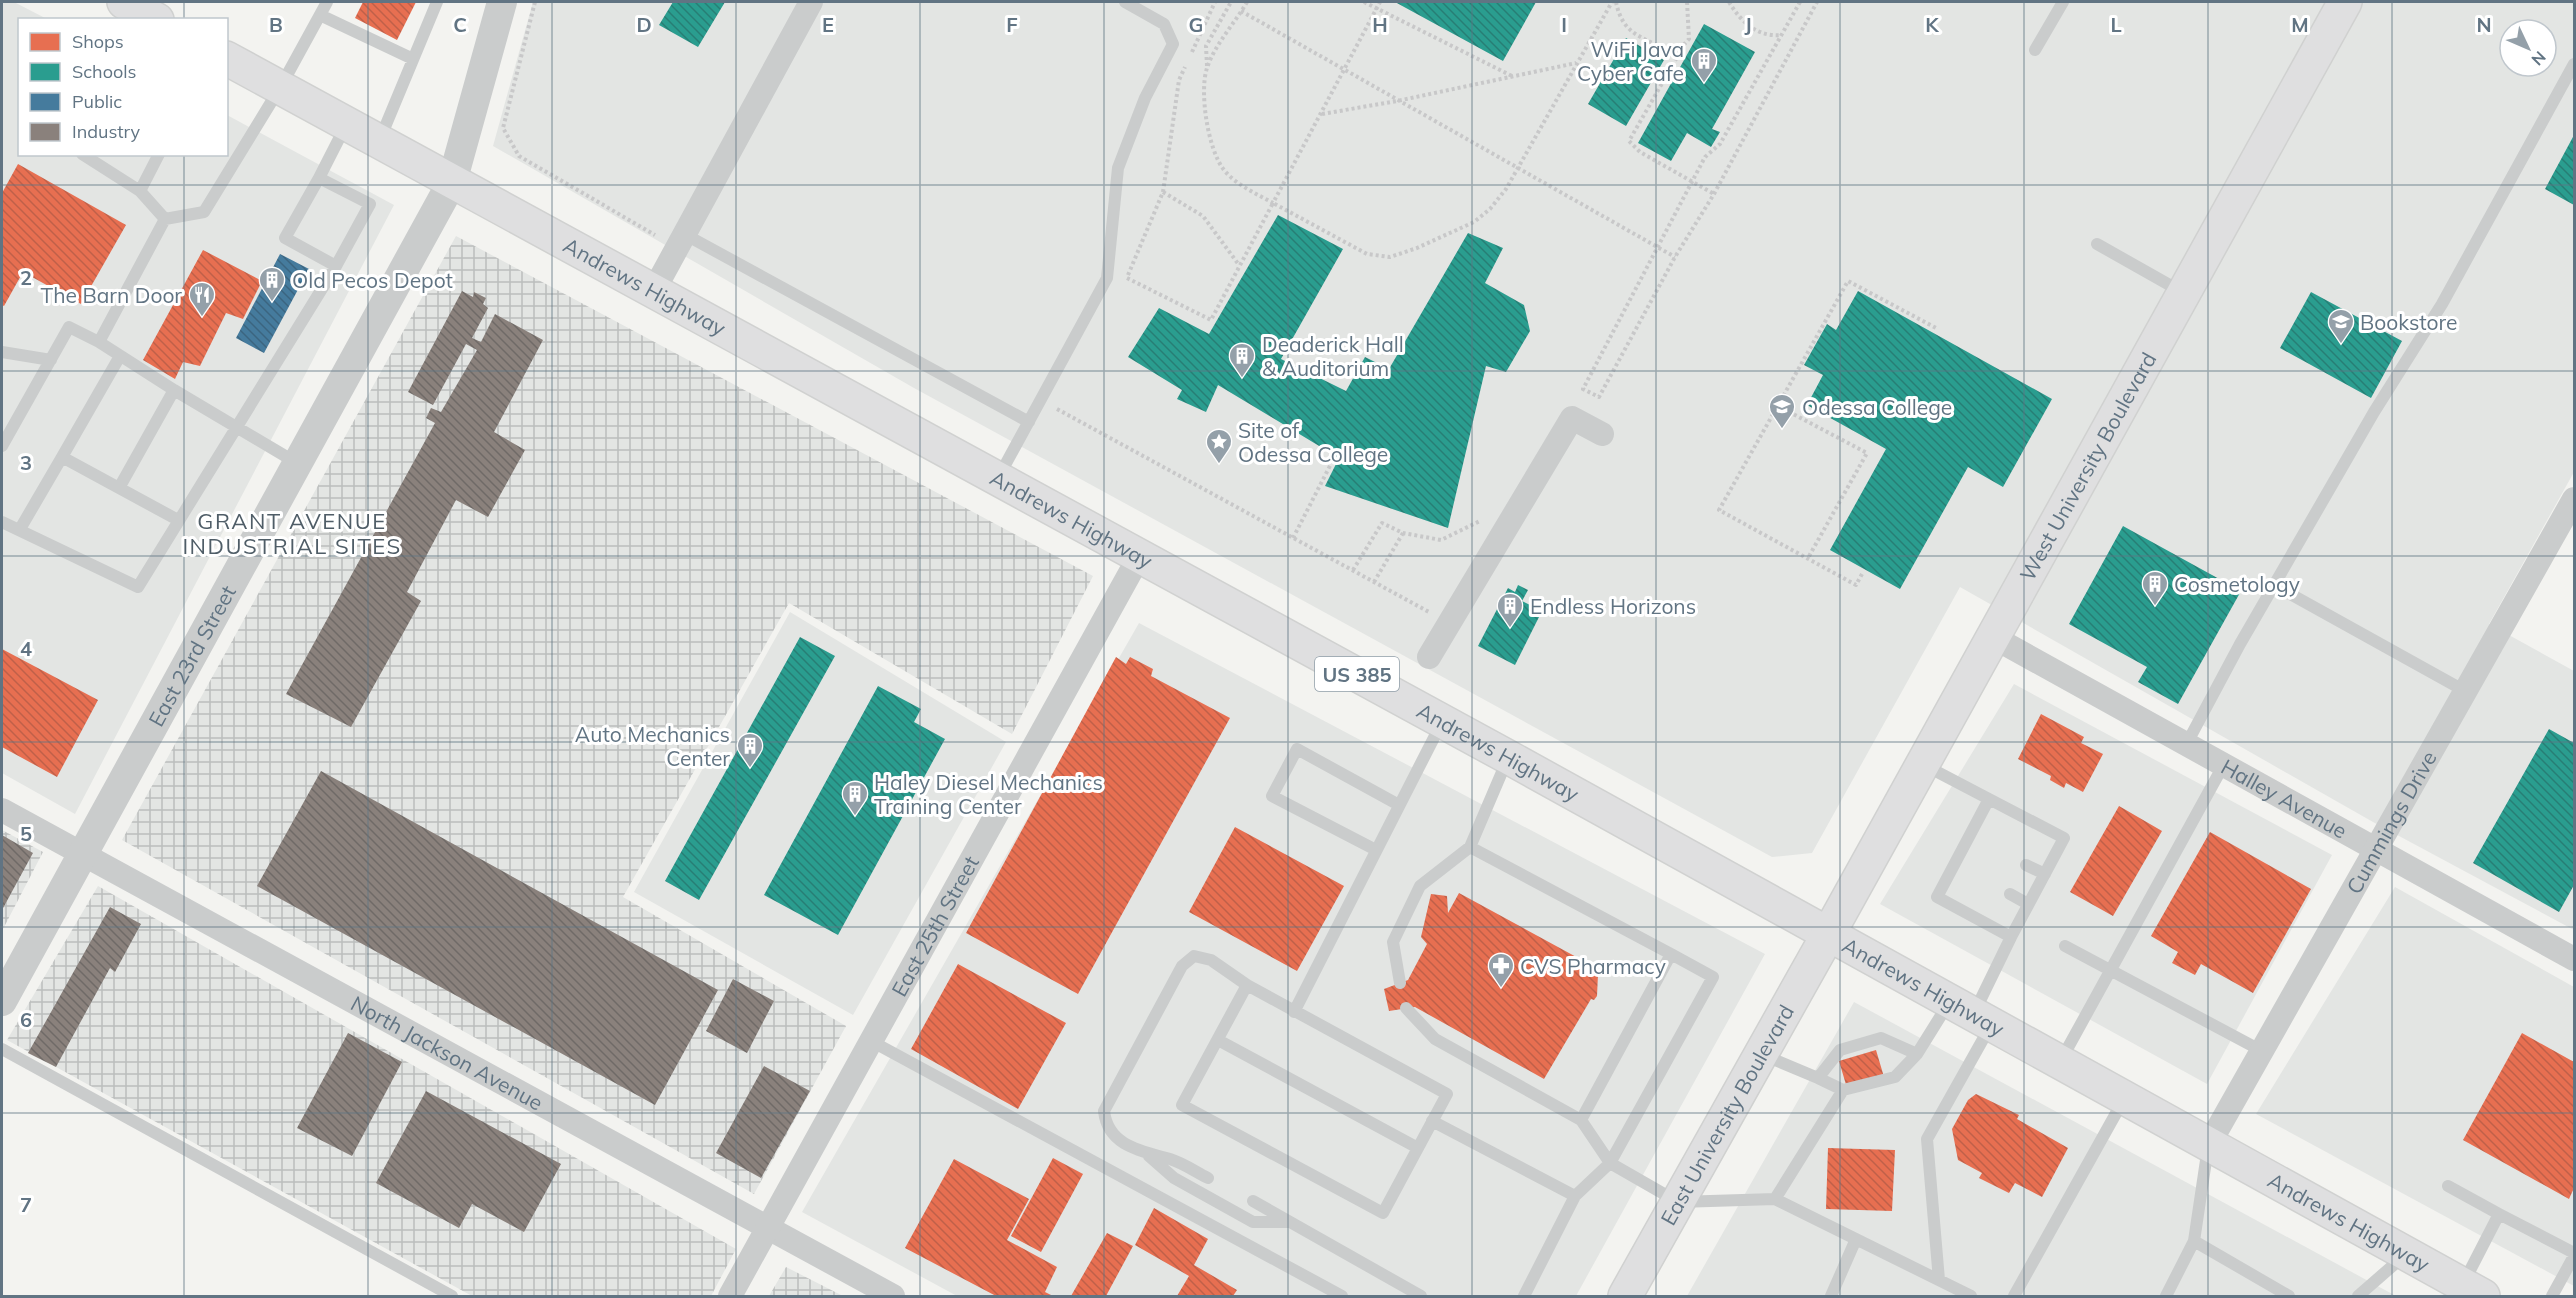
<svg xmlns="http://www.w3.org/2000/svg" width="2576" height="1298" viewBox="0 0 2576 1298" font-family="Mulish,sans-serif">
<style>
.built{fill:#e3e5e3;fill-rule:evenodd}
.industrial{fill:url(#industrial-grid)}
.shops{fill:url(#shops-back-hatch)}
.schools{fill:url(#schools-back-hatch)}
.public{fill:url(#public-back-hatch)}
.industry{fill:url(#industry-back-hatch)}
.lines{fill:none;stroke-linecap:round;stroke-linejoin:round}
.primary-casing{stroke:#d0d1d0;stroke-width:36}
.path{stroke:#c8c8c9;stroke-width:4;stroke-dasharray:3 3;stroke-linecap:butt}
.service{stroke:#cacccc;stroke-width:12}
.minor{stroke:#cacccc;stroke-width:24}
.tertiary{stroke:#cacccc;stroke-width:30}
.primary{stroke:#dfdfe0;stroke-width:33}
.grid{fill:none;stroke:#617483;stroke-width:1.5;stroke-opacity:0.55}
.labels{text-anchor:middle;dominant-baseline:central;stroke-width:6;stroke-linejoin:round;paint-order:stroke}
.shield{fill:#fff;stroke:#909ea8;stroke-width:1.5}
.shield-label{font-size:20px;font-weight:bold;fill:#617483}
.poi-label{font-size:21px;fill:#617483;stroke:#fff;text-anchor:start}
.street-label{font-size:21px;fill:#617483;stroke:#fff}
.neighbourhood-label{font-size:22px;letter-spacing:1.5px;fill:#4f5d67;stroke:#fff}
.grid-label{font-size:20px;text-anchor:middle;font-weight:bold;fill:#617483;stroke:#fff;stroke-width:6;stroke-linejoin:round;paint-order:stroke}
</style>
<defs>
<pattern id="industrial-grid" width="8" height="8" patternUnits="userSpaceOnUse" patternTransform="scale(1.5)"><rect width="8" height="8" fill="#e3e5e3"/><path d="M0 4h8M4 0v8" fill="none" stroke="#bbbebd"/></pattern>
<pattern id="shops-back-hatch" width="6" height="6" patternUnits="userSpaceOnUse" patternTransform="scale(1.5)"><rect width="6" height="6" fill="#e76f51"/><path d="M-1 5l2 2M0 0l6 6M5-1l2 2" fill="none" stroke="#bf6049"/></pattern>
<pattern id="schools-back-hatch" width="6" height="6" patternUnits="userSpaceOnUse" patternTransform="scale(1.5)"><rect width="6" height="6" fill="#2a9d8f"/><path d="M-1 5l2 2M0 0l6 6M5-1l2 2" fill="none" stroke="#277e75"/></pattern>
<pattern id="public-back-hatch" width="6" height="6" patternUnits="userSpaceOnUse" patternTransform="scale(1.5)"><rect width="6" height="6" fill="#457b9d"/><path d="M-1 5l2 2M0 0l6 6M5-1l2 2" fill="none" stroke="#3b6580"/></pattern>
<pattern id="industry-back-hatch" width="6" height="6" patternUnits="userSpaceOnUse" patternTransform="scale(1.5)"><rect width="6" height="6" fill="#8a817c"/><path d="M-1 5l2 2M0 0l6 6M5-1l2 2" fill="none" stroke="#6f6a67"/></pattern>
</defs>
<rect width="100%" height="100%" fill="#f3f3f0"/>
<path class="built" d="M2,2h12l33,17 -27,1v134h206l1,-39 167,90 -319,609 -73,-41z
M533,2h2041v470l-85,152 85,47v259l-201,-108 -413,-235 -148,266 -40,4 -858,-469 -421,-242zM2510,30h36v36h-36z
M790,612l216,130 -153,273 -219,-123z
M1139,623l626,331 -189,342h-619l-155,-84z
M2014,684l318,171 -125,229 -327,-180z
M2395,887l179,100v299l-318,-172z
M1854,1002l542,294h-709z"/>
<path class="industrial" d="M456,236l637,340 -81,158 -223,-131 -166,294 223,129 -92,168 -632,-354z
M2,830l41,22 -41,79z
M98,886l638,363 -25,47h-239l-465,-256z
M786,1267l57,29h-74z"/>
<path class="shops" d="M363,2h53l-19,38 -42,-22z
M18,164l108,61 -45,79 -58,-32 -19,34 -2,-1v-112z
M203,250l59,31 -19,38 -17,-6 -26,53 -17,-4 -8,17 -32,-19z
M2,649l96,51 -41,77 -55,-30z
M1116,657l10,7 4,-7 23,12 -2,7 79,42 -152,276 -112,-61z
M2041,714l43,23 -3,6 22,11 -20,38 -17,-9 -2,5 -14,-8 1,-4 -33,-17z
M2119,806l43,25 -49,85 -43,-24z
M1235,827l109,59 -47,85 -108,-59z
M2210,832l101,57 -58,104 -52,-29 -6,11 -23,-12 6,-11 -27,-16z
M1459,893l132,72 7,9 -1,22 -3,4 -3,-1 -47,80 -129,-72 -26,4 -5,-22 24,-9 19,-36 -6,-7 10,-43 16,2 1,17z
M958,964l108,59 -48,86 -107,-60z
M2522,1033l52,29v126l-5,11 -106,-59z
M1876,1050l8,27 -37,11 -8,-27z
M1976,1094l43,21 -2,4 51,29 -26,49 -27,-14 -6,10 -30,-15 3,-5 -24,-13 -6,-31 16,-29z
M1828,1148l67,2 -3,61 -66,-2z
M1053,1158l30,16 -42,78 -30,-16z
M954,1159l75,40 -22,41 50,27 -12,25 8,4h-57l-91,-48z
M1154,1208l54,31 -14,26 43,25 -4,6h-56l12,-20 -54,-31z
M1107,1233l26,13 -27,50h-35z"/>
<path class="schools" d="M673,2h52l-27,45 -39,-22z
M1395,2h141l-33,59z
M1704,24l51,28 -43,77 8,3 -9,15 -24,-14 -16,28 -33,-18z
M1626,38l38,22 -38,66 -38,-22z
M2574,135v70l-29,-16z
M1278,215l65,34 -62,110 65,32 19,-34 24,12 79,-136 35,15 -18,35 39,22 6,26 -24,41 -20,-6 -38,162 -123,-42 14,-28 -121,-73 -12,27 -29,-13 5,-9 -54,-33 31,-49 50,26z
M1858,291l194,108 -49,88 -35,-20 -68,122 -70,-39 56,-101 -79,-44 16,-30 -19,-10 23,-41 9,6z
M2311,292l91,49 -31,57 -91,-50z
M2123,526l118,65 -63,113 -40,-22 9,-15 -78,-43z
M1518,585l10,5 -6,11 20,10 -27,54 -37,-19 30,-58 7,4z
M800,637l35,19 -136,244 -34,-19z
M878,686l43,23 -7,13 31,17 -107,196 -74,-40z
M2549,729l25,14v142l-15,27 -86,-49z"/>
<path class="public" d="M280,254l29,15 -45,84 -28,-15z"/>
<path class="industry" d="M462,291l11,6 1,-5 12,6 -3,6 5,4 -16,30 9,4 14,-28 48,26 -49,92 31,18 -37,67 -32,-17 -49,92 14,9 -70,126 -65,-33 149,-271 -9,-5 5,-10 10,4 36,-62 -11,-6 -33,61 -25,-13z
M321,771l397,219 -63,115 -398,-219z
M2,835l31,18 -31,57z
M110,907l31,17 -26,48 -5,-4 -54,99 -28,-14z
M733,979l41,22 -27,52 -41,-22z
M348,1033l54,29 -50,94 -55,-28z
M764,1066l46,25 -49,87 -45,-25z
M426,1091l135,73 -37,68 -52,-28 -13,24 -83,-45z"/>
<g class="lines">
<defs>
<g id="primary">
<path d="M124,2l33,18"/>
<path id="s6" d="M226,58l1282,699 975,539"/>
<path id="s7" d="M1625,1296l204,-363 516,-931"/>
</g>
</defs>
<use href="#primary" class="primary-casing"/>
<path class="path" d="M535,2l-32,126 16,28 136,79
M1247,2c-12,21 -32,42 -40,66 -8,24 1,82 17,102 12,15 33,24 49,33l107,-201
M1364,2l150,75
M1616,2c8,40 35,33 60,57
M1687,2l2,37 -9,10 -4,10 -47,82 11,11 74,42
M1729,2c12,20 28,35 52,33
M1800,2l-80,142 -15,13 -122,232 16,8 76,-140 39,-63 103,-192
M1241,11l434,246
M1192,52l23,-50
M1207,66l-1,-20 25,-44
M1322,114l75,-13 179,-38
M1163,192l40,24 36,49
M1128,275l35,-83 16,-112 6,-13
M1127,278l84,42 62,-117 94,51 23,3 27,-9 57,-26 16,-13 16,-20 106,-187
M1778,406l89,47 -59,105
M1057,409l372,203
M1293,538l40,-78
M1353,570l29,-47 21,10 38,7 39,-19
M1862,574l-6,11 -137,-75 129,-229 88,47
M1374,582l29,-49"/>
<path class="service" d="M320,15l93,44
M2035,50l28,-48
M380,139l57,-137
M82,154l58,37 19,-37
M319,178l27,-53
M140,191l25,28 39,-7 77,-126 46,-84
M165,219l-66,123 75,48 123,73
M684,234l345,188
M2097,244l85,48
M2,352l49,8
M120,356l-58,101 116,63
M2,446l67,-119 30,15
M998,478l109,-200 11,-110 27,-70 28,-54 -9,-20 -39,-22
M119,488l55,-98
M2,522l136,65 198,-321 34,-62 -51,-26 -34,60 51,28
M20,529l42,-72
M2274,585l191,106
M2186,745l54,-101 134,-232 68,-108 132,-240
M1924,765l65,34
M1989,799l75,39 -53,99 -74,-40z
M1376,850l-104,-54 25,-47 102,56
M2026,865l19,9
M2010,894l18,10
M2065,946l197,105
M1400,983l-7,-41 27,-56 50,-39 38,-89
M1247,985l200,109 -64,119 -201,-108z
M1406,1008l29,31 146,81 90,-166 -201,-107
M1294,1012l148,-290
M1974,1013l37,-76
M1218,1040l200,108
M871,1041l471,255
M2,1049l450,247
M1763,1055l55,23 22,-28 41,-12 36,16
M2060,1062l163,-296
M1818,1078l25,12 52,-13 22,-23 33,-53
M1581,1120l29,43 68,39 97,-3 68,-109
M1432,1121l143,75 -51,100
M2208,1147l-14,94 95,55
M1149,1156l25,22 79,44h33
M1208,1178c-12,-6 -25,-15 -38,-19 -29,-8 -62,-13 -66,-48l78,-145 12,-10 17,4 36,25
M2448,1186l51,28
M1575,1196l35,-33 103,-186 -42,-23
M1775,1199l196,97
M1253,1201l168,95
M1939,1280l-12,-141 64,-114
M2463,1284l36,-70 75,39
M1831,1296l25,-57
M2014,1296l110,-197
M2166,1296l28,-55
M2358,1296l47,-41
M2552,1296l22,-40"/>
<g class="minor">
<path d="M653,292l158,-290"/>
<path id="s1" d="M1993,637l581,322"/>
<path d="M1429,657l143,-239 30,16"/>
<path id="s2" d="M2,810l891,486"/>
<path id="s3" d="M2208,1146l366,-647"/>
<path id="s4" d="M730,1296l410,-741"/>
</g>
<path class="tertiary" id="s5" d="M2,1001l450,-819 50,-180"/>
<use href="#primary" class="primary"/>
</g>
<path class="grid" d="M184,2v18M368,2v1294M552,2v1294M736,2v1294M920,2v1294M1104,2v1294M1288,2v1294M1472,2v1294M1656,2v1294M1840,2v1294M2024,2v1294M2208,2v1294M2392,2v1294M184,154v1142M2,185h2572M2,371h2572M2,556h2572M2,742h2572M2,927h2572M2,1113h2572"/>
<defs>
<symbol id="building-pin" viewBox="-11 -11 22 30"><path d="M0 17L-7.5 6A9.5 9.5 0 1 1 7.5 6Z" fill="#94a0a9" stroke="#fff"/><path d="M-4-6H4V6H1V3H-1V6H-4ZM-2.5-4.3h1.7v1.8h-1.7ZM.8-4.3h1.7v1.8H.8ZM-2.5-1h1.7V.8h-1.7ZM.8-1h1.7V.8H.8Z" fill="#fff"/></symbol>
<symbol id="restaurant-pin" viewBox="-11 -11 22 30"><path d="M0 17L-7.5 6A9.5 9.5 0 1 1 7.5 6Z" fill="#94a0a9" stroke="#fff"/><path d="M-5-6h1v4h1v-4h1v4h1v-4h1v5L-1.5 .5V6h-2V.5L-5-1ZM5-6V6H3V1.5H1.5Q1.5-4 5-6Z" fill="#fff"/></symbol>
<symbol id="university-pin" viewBox="-11 -11 22 30"><path d="M0 17L-7.5 6A9.5 9.5 0 1 1 7.5 6Z" fill="#94a0a9" stroke="#fff"/><path d="M0-5L7-2L0 1L-7-2ZM-4 1L0 2.5L4 1V4Q0 6-4 4Z" fill="#fff"/></symbol>
<symbol id="sight-pin" viewBox="-11 -11 22 30"><path d="M0 17L-7.5 6A9.5 9.5 0 1 1 7.5 6Z" fill="#94a0a9" stroke="#fff"/><path d="M0-6L1.8-2.2L6-1.7L2.9 1.2L3.7 5.4L0 3.3L-3.7 5.4L-2.9 1.2L-6-1.7L-1.8-2.2Z" fill="#fff"/></symbol>
<symbol id="pharmacy-pin" viewBox="-11 -11 22 30"><path d="M0 17L-7.5 6A9.5 9.5 0 1 1 7.5 6Z" fill="#94a0a9" stroke="#fff"/><path d="M-2-6h4v4h4v4h-4v4h-4v-4h-4v-4h4Z" fill="#fff"/></symbol>
</defs>
<g fill-rule="evenodd">
<use href="#building-pin" x="1689" y="46" width="30" height="40"/>
<use href="#building-pin" x="257" y="265" width="30" height="40"/>
<use href="#restaurant-pin" x="187" y="280" width="30" height="40"/>
<use href="#university-pin" x="2326" y="307" width="30" height="40"/>
<use href="#building-pin" x="1227" y="341" width="30" height="40"/>
<use href="#university-pin" x="1767" y="392" width="30" height="40"/>
<use href="#sight-pin" x="1204" y="427" width="30" height="40"/>
<use href="#building-pin" x="2140" y="569" width="30" height="40"/>
<use href="#building-pin" x="1495" y="591" width="30" height="40"/>
<use href="#building-pin" x="735" y="731" width="30" height="40"/>
<use href="#building-pin" x="840" y="779" width="30" height="40"/>
<use href="#pharmacy-pin" x="1486" y="951" width="30" height="40"/>
</g>
<g class="labels">
<rect class="shield" x="1315" y="657" width="84" height="34" rx="4.5"/>
<g class="shield-label">
<text x="1357" y="674">US 385</text>
</g>
<g class="poi-label">
<text x="1684" y="49" text-anchor="end">WiFi Java<tspan x="1684" dy="24">Cyber Cafe</tspan></text>
<text x="292" y="280">Old Pecos Depot</text>
<text x="182" y="295" text-anchor="end">The Barn Door</text>
<text x="2360" y="322">Bookstore</text>
<text x="1262" y="344">Deaderick Hall<tspan x="1262" dy="24">&amp; Auditorium</tspan></text>
<text x="1802" y="407">Odessa College</text>
<text x="1238" y="430">Site of<tspan x="1238" dy="24">Odessa College</tspan></text>
<text x="2174" y="584">Cosmetology</text>
<text x="1530" y="606">Endless Horizons</text>
<text x="730" y="734" text-anchor="end">Auto Mechanics<tspan x="730" dy="24">Center</tspan></text>
<text x="874" y="782">Haley Diesel Mechanics<tspan x="874" dy="24">Training Center</tspan></text>
<text x="1520" y="966">CVS Pharmacy</text>
</g>
<g class="street-label">
<text stroke="none"><textPath href="#s6" startOffset="477">Andrews Highway</textPath></text>
<text stroke="none"><textPath href="#s7" startOffset="950">West University Boulevard</textPath></text>
<text stroke="none"><textPath href="#s6" startOffset="963">Andrews Highway</textPath></text>
<text stroke="none"><textPath href="#s5" startOffset="394">East 23rd Street</textPath></text>
<text stroke="none"><textPath href="#s6" startOffset="1449">Andrews Highway</textPath></text>
<text stroke="none"><textPath href="#s1" startOffset="333">Halley Avenue</textPath></text>
<text stroke="none"><textPath href="#s3" startOffset="372">Cummings Drive</textPath></text>
<text stroke="none"><textPath href="#s4" startOffset="423">East 25th Street</textPath></text>
<text stroke="none"><textPath href="#s6" startOffset="1935">Andrews Highway</textPath></text>
<text stroke="none"><textPath href="#s2" startOffset="507">North Jackson Avenue</textPath></text>
<text stroke="none"><textPath href="#s7" startOffset="208">East University Boulevard</textPath></text>
<text stroke="none"><textPath href="#s6" startOffset="2421">Andrews Highway</textPath></text>
</g>
<g class="neighbourhood-label">
<text x="292" y="521">GRANT AVENUE<tspan x="292" dy="25">INDUSTRIAL SITES</tspan></text>
</g>
</g>
<g class="grid-label">
<text x="276" y="32">B</text>
<text x="460" y="32">C</text>
<text x="644" y="32">D</text>
<text x="828" y="32">E</text>
<text x="1012" y="32">F</text>
<text x="1196" y="32">G</text>
<text x="1380" y="32">H</text>
<text x="1564" y="32">I</text>
<text x="1748" y="32">J</text>
<text x="1932" y="32">K</text>
<text x="2116" y="32">L</text>
<text x="2300" y="32">M</text>
<text x="2484" y="32">N</text>
<text x="26" y="285">2</text>
<text x="26" y="470">3</text>
<text x="26" y="656">4</text>
<text x="26" y="841">5</text>
<text x="26" y="1027">6</text>
<text x="26" y="1212">7</text>
</g>
<rect width="2576" height="1298" fill="none" stroke="#617483" stroke-width="6"/>
<rect x="18" y="18" width="210" height="138" fill="#ffffff" stroke="#c0c7cd" stroke-width="1.5"/>
<rect x="30" y="33" width="30" height="18" fill="#e76f51" stroke="#c0c7cd" stroke-width="1.5"/>
<text x="72" y="48" font-size="18" fill="#617483">Shops</text>
<rect x="30" y="63" width="30" height="18" fill="#2a9d8f" stroke="#c0c7cd" stroke-width="1.5"/>
<text x="72" y="78" font-size="18" fill="#617483">Schools</text>
<rect x="30" y="93" width="30" height="18" fill="#457b9d" stroke="#c0c7cd" stroke-width="1.5"/>
<text x="72" y="108" font-size="18" fill="#617483">Public</text>
<rect x="30" y="123" width="30" height="18" fill="#8a817c" stroke="#c0c7cd" stroke-width="1.5"/>
<text x="72" y="138" font-size="18" fill="#617483">Industry</text>
<g transform="translate(2528 48) rotate(134)"><circle r="28" fill="#ffffff" stroke="#c0c7cd" stroke-width="1.5"/>
<path d="M0-4.5L10 22L0 15L-10 22Z" fill="#94a0a9"/>
<text y="-9" font-size="16" font-weight="bold" text-anchor="middle" fill="#617483">N</text>
</g>
</svg>
